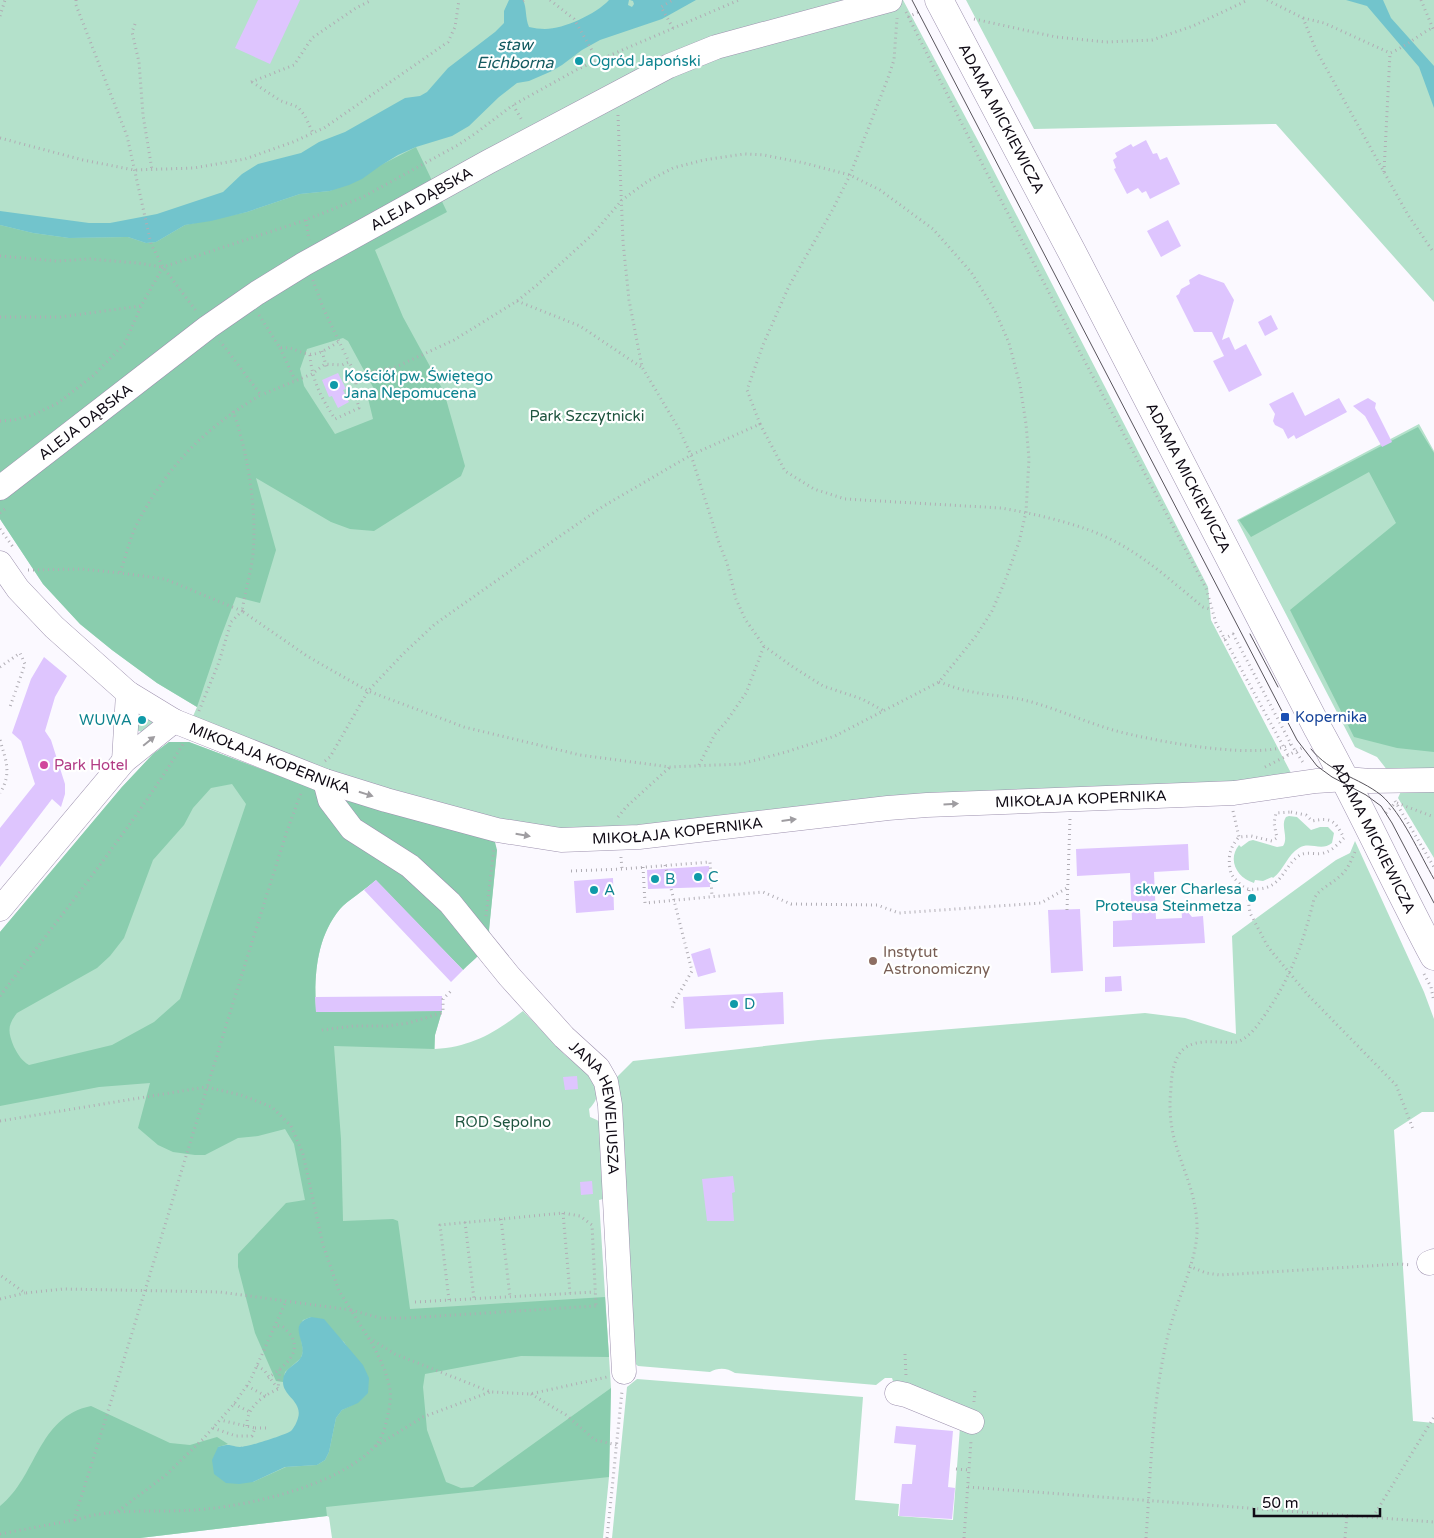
<svg xmlns="http://www.w3.org/2000/svg" width="1434" height="1538" viewBox="0 0 1434 1538" font-family="'Varela Round',sans-serif">
<style>
.green{fill:#b4e1cb}
.forest{fill:#8acdae;fill-rule:evenodd}
.water{fill:#72c4cc}
.building{fill:#dec5fe}
.lines{fill:none;stroke-linecap:round;stroke-linejoin:round}
.minor-casing{stroke:#9d91ae;stroke-width:25}
.major-casing{stroke:#9d91ae;stroke-width:29}
.path{stroke:#b0adb4;stroke-width:3;stroke-dasharray:1 4;stroke-linecap:butt}
.minor{stroke:#fff;stroke-width:24}
.major{stroke:#fff;stroke-width:28}
.tram{stroke:#58545c;stroke-width:1}
.oneway{fill:#9f9da1}
.culture-dot{fill:#0f9aa8;stroke:#fff;stroke-width:2}
.transit-dot{fill:#1a4fb4;stroke:#fff;stroke-width:2}
.hotel-dot{fill:#d1479c;stroke:#fff;stroke-width:2}
.education-dot{fill:#8d6e63;stroke:#fff;stroke-width:2}
.labels{text-anchor:middle;dominant-baseline:central;stroke-width:4.5;stroke-linejoin:round;paint-order:stroke}
.culture-label{font-size:15px;fill:#0d838f;stroke:#fff;text-anchor:start}
.street-label{font-size:15px;fill:#100b15;stroke:#fff}
.park-label{font-size:15px;fill:#1f543f;stroke:#fff}
.transit-label{font-size:15px;fill:#164399;stroke:#fff;text-anchor:start}
.hotel-label{font-size:15px;fill:#b23c85;stroke:#fff;text-anchor:start}
.education-label{font-size:15px;fill:#785e54;stroke:#fff;text-anchor:start}
.water-label{font-size:16px;font-style:italic;fill:#135a60;stroke:#fff}
</style>
<rect width="100%" height="100%" fill="#fbf9ff"/>
<path class="green" d="M0,0h903l80,150 225,437 3,33 80,153 -49,9 -617,49 -69,2 -159,-39 -206,-73 6,-14 -40,-24 -45,-33 -32,-26 -37,-40 -43,-65z
M966,0h468v302l-158,-178 -242,5z
M1419,424l15,27v407l-36,-60 4,-9 -25,-32 -22,-10 -118,-227z
M140,710l14,9 -1,7 -11,6 -6,-2 -2,-17z
M169,742h20l91,34 217,74 -8,80 1,6 -27,34 -88,-90c-9,9 -28,21 -35,29 -24,29 -26,67 -24,103l126,-1 -7,24v14c36,-2 60,-16 88,-38 14,14 27,29 41,43 13,12 49,32 25,55l1,8 7,3 5,4 5,74 -8,2 12,188 -2,89 -6,61h-271l-3,-21 -2,-1 -187,22h-140v-606l122,-145 31,-33z
M1289,816l8,1 14,13 9,-3h8l6,6 -2,10c-11,9 -22,-2 -33,5 -12,7 -15,22 -26,30l-1,-1 -9,4 -8,-1 -1,3c-17,-5 -27,-23 -15,-38l2,2 8,-6 4,-1 24,7 6,-1c6,-9 -3,-20 3,-29z
M1355,841l69,151 10,27v93h-12l-28,18 19,291 21,2v115h-822l15,-151 10,-8 226,18 -8,103 44,4 -1,12 55,4 7,-93 -63,-34 -5,-15h-7l-9,7 -141,-12c-8,-5 -16,-6 -25,-1l-72,-6 -8,-7 -16,-279 19,-19 185,-21 327,-27 40,5 51,16 -4,-98 104,-76 14,-7z"/>
<path class="forest" d="M416,147l31,65 -72,38 28,67 41,75 21,74 -4,10 -87,55 -24,-2 -19,-7 -75,-44 20,72 -16,53 -24,-6 -16,42 -23,68 -40,-24 -45,-33 -32,-26 -37,-40 -43,-65v-294l33,8 36,5 59,-1 18,6 10,-1 29,-17 62,-13 53,-18 30,-3zM343,338l5,3 25,46 -6,7 6,25 -38,15 -31,-48 -4,-17 7,-20z
M1418,427l16,26v299l-37,-4 -43,-11 -64,-127 106,-87 -27,-51 -118,65 -12,-17z
M169,742h20l109,41 196,55 3,12 -8,80c3,16 -15,30 -26,40l-87,-90c-10,9 -29,21 -36,29 -24,29 -26,67 -24,103l126,-1 -7,24 -1,14 -100,-3 7,93 2,82 50,-2 5,2 12,88 195,-12 4,60 -88,-1 -96,18 -2,13 4,43 19,52 15,6 12,-1 138,-99 -2,89 -283,30 1,9 -187,22h-140v-32c37,-29 37,-89 91,-100l79,37 20,2 27,-8 11,7 -10,3 35,35 33,-15 31,-2 8,-5 4,-8 7,-34 6,-8 16,-8 4,-37 -10,-10 -8,-13 -33,-25 -8,3 -4,7 4,24 -2,7 -16,14 -2,10 -7,-1 -21,-48 -17,-66v-13l48,-51 19,-3 -11,-56 -9,-15 -27,7 -20,2 -33,17h-10l-22,-3 -15,-7 -20,-17 12,-45 -51,4 -99,19v-174l122,-145 31,-33zM232,784l14,20 -66,195 -26,23 -42,23 -83,20c-8,-5 -10,-9 -15,-18 -6,-15 -7,-21 3,-34l80,-45 13,-12 14,-18 29,-78 31,-35 9,-17 18,-20z"/>
<path class="water" d="M509,0h14c4,8 2,18 6,27 5,1 11,2 16,2 19,0 51,-15 64,-29h20l-1,5 4,2 2,-3 -1,-3 -3,-1h66l-34,19 -62,21 -18,10 -20,15 -10,6 -23,10 -12,2 -18,14 -30,29 -17,10 -36,11 -18,8 -18,11 -18,13 -13,6 -19,6 -30,3 -53,18 -36,9 -26,4 -29,17 -10,1 -18,-6 -59,1 -36,-5 -33,-8v-14l89,12h21l47,-9 66,-22 19,-18 16,-10 43,-11 18,-11 26,-10 60,-34 15,-2 7,-4 21,-24 47,-36 9,-9v-12z
M1346,0h37l8,18 43,48v42l-15,-41 -52,-61z
M311,1317l13,2 39,46 6,13 -1,15 -10,10 -16,7 -6,8 -7,34 -4,8 -8,5 -32,2 -32,15 -14,2 -13,-1 -12,-9 -2,-14 6,-13c13,-4 11,-1 22,0 8,0 45,-12 51,-16 3,-3 6,-9 7,-13 5,-17 -16,-22 -15,-37 1,-15 16,-16 19,-26 4,-16 -15,-30 9,-38z"/>
<path class="building" d="M258,0h42l-30,64 -35,-16z
M1146,140l7,14 4,-1 3,7 7,-3 13,27 -30,15 -4,-8 -4,2 -4,-5 -11,6 -13,-25 2,-1 -3,-8 4,-3 -2,-4 16,-9 2,3z
M1168,220l13,26 -20,11 -14,-26z
M1199,274l25,9 10,17 -12,40 7,-3 6,13 11,-6 16,31 -33,17 -16,-31 11,-5 -12,-24h-18l-18,-36 3,-2 2,-5 9,-5 -1,-4z
M1271,315l7,14 -13,7 -7,-14z
M338,373l8,16 -3,1 6,12 -11,6 -6,-12 -3,1 -7,-17z
M1293,392l12,24 34,-18 8,14 -51,27 -2,-4 -6,4 -5,-10 -8,-4 -2,-4 2,-7 -6,-10z
M1368,398l8,5 -1,5 17,34 -10,5 -17,-31 -12,-10z
M44,657l23,19 -12,21 -10,34 6,9 14,44v10l-4,13 -9,-8 -52,68v-39l35,-44 -14,-43 -9,-8 19,-54z
M1188,844l1,26 -35,2 2,47 26,-1 -1,-14 11,13 11,-1 2,27 -92,4v-26l19,-1 -2,-47 -53,3 -1,-27z
M709,866l1,21 -62,2 -1,-19z
M613,878l1,32 -38,3 -2,-32z
M376,880l87,90 -12,12 -87,-92z
M1080,909l3,62 -32,2 -3,-63z
M710,948l6,24 -18,5 -7,-23z
M1121,976l1,15 -17,1v-15z
M783,992l1,32 -99,5 -2,-32z
M442,996v15l-126,1 -1,-15z
M577,1076l1,13 -13,1 -2,-13z
M733,1176l2,16 -3,1 2,28h-27l-5,-42z
M592,1181l1,13 -12,1 -1,-13z
M896,1426l57,5 -5,56 7,1 -3,31 -53,-3 3,-32h10l4,-39 -22,-2z"/>
<g class="lines">
<defs>
<g id="minor">
<path id="s1" d="M0,488l208,-161 49,-34 47,-29 184,-102 181,-96 47,-19 174,-47"/>
<path id="s2" d="M0,563l18,26 36,38 74,66 46,28 151,60 61,19 111,30 64,10 78,-3 249,-29 39,-3 307,-12 82,-12 30,-2 24,2 64,-1"/>
<path d="M124,761l4,-68"/>
<path id="s3" d="M325,781l5,19 22,29 58,37 40,37 59,73 55,61 34,31 8,14 4,23 14,267"/>
<path d="M0,909l124,-148 50,-40"/>
<path d="M1429,1263l5,-2"/>
<path d="M897,1393l9,2 66,27"/>
</g>
<g id="major">
<path id="s4" d="M939,0l133,252 246,477c41,74 76,152 116,227"/>
</g>
</defs>
<use href="#minor" class="minor-casing"/>
<use href="#major" class="major-casing"/>
<path class="path" d="M76,0v5l51,131 24,108 12,23 34,45
M550,0l24,19 24,42
M1267,0l36,18 13,32 92,165 26,38
M1421,0l13,31
M523,1l2,-1
M906,12l70,140 107,206 123,230 10,35 72,132
M0,16l5,-16
M908,17l13,-6
M1303,18l21,5 66,30c15,-6 27,-17 42,-25
M974,19l82,18 50,5 46,-2 41,-14 55,-26
M135,24l-3,8 7,30 4,53 9,55
M673,28l-12,-21 12,-7
M251,82l43,-17 18,-27 44,-30 16,-8
M252,82l29,19 17,6 7,9 8,17
M515,104l63,-35 161,-69
M618,115l5,127 6,58 13,67 37,62 12,26 28,88 8,20 9,36 9,20 19,27 29,21 30,19 39,13 22,12
M0,138l83,22 51,10 60,-2 51,-9 48,-17 31,-14 124,-86 7,-15 4,-27
M1384,172l6,-119
M306,220l3,20
M0,256l57,5 33,-2 48,4 24,4
M313,280l10,28 26,54
M517,301l63,25 61,41
M259,315l21,33c12,-2 17,4 28,6 10,2 22,-7 30,-12
M0,317h60l81,-11
M280,348l15,32
M322,351l5,18
M310,355c2,26 11,42 25,64l24,-11 -3,-12v-22
M233,411c15,42 24,99 20,143 -2,19 -8,38 -11,57l65,45 61,35 96,36 116,28 90,12 71,-3 45,-12 49,-16 104,-54 37,-46 16,-25 13,-30 14,-39 7,-30 3,-53 -3,-35 -6,-39 -11,-42 -14,-32 -24,-39 -38,-43 -53,-39 -30,-15 -46,-12 -40,-8 -20,-1 -40,6 -31,8 -25,13 -26,19 -30,35 -55,50 -20,16 -63,39 -58,27 -40,7 -7,-12 -7,3 -17,-1 -13,10 -51,21
M0,421l14,-1 19,-5 25,-12 36,-28 31,-32 16,-37 22,-39 143,-47 57,-23 95,-52 18,-12 37,-28 10,17
M760,424l25,47 29,18 31,10 156,9c35,6 84,17 115,34 32,17 59,42 87,65l7,2
M0,513l7,-6
M0,529l13,18
M28,570l53,-1 39,4
M1224,639l9,-5 58,110 13,20
M0,667l20,-14 5,11 -15,43
M939,682c9,3 19,7 29,9 22,5 45,5 67,12 33,10 64,25 98,32 34,8 129,25 158,9
M199,711l20,-49 12,-40 11,-11 -77,-32 -45,-6c6,-17 10,-36 18,-51 30,-57 68,-95 123,-127l-41,-54
M0,740c6,21 12,33 0,53
M325,761l5,-4 38,-66 36,-38 31,-29 105,-74 62,-43 89,-52 69,-31 -13,-34 16,-45 26,-59 44,-77 17,-34 38,-97 6,-18 3,-42
M699,765l16,-31 11,-12 20,-29 18,-47
M1265,767l39,-20
M1395,801l39,66
M1397,803l37,14
M1233,811l6,26
M1291,812l15,3 6,6c20,-4 23,0 32,17 -5,5 -11,12 -18,14 -7,4 -19,-1 -26,3 -17,11 -17,33 -43,34 -7,1 -12,0 -17,-5 -5,-5 -9,-8 -10,-15 -2,-13 0,-22 9,-32l12,-1 21,5 5,-3 -3,-15 2,-10z
M1386,813l10,-11
M618,817l8,-10 44,-40
M621,857l1,12
M665,865l27,106 -19,33 -1,6
M643,867l2,36 118,-11 28,12 86,1 22,8 142,-10 26,-15
M571,871l51,-2 88,-7 2,35
M1249,890l-1,9 2,14 18,34 39,47 89,91 17,44
M1067,910l3,-92
M486,916l8,-68
M1424,974l7,13 3,15
M0,996c62,-82 129,-164 183,-252
M322,1030l31,-4h34l22,-3 32,-10 2,-2v-12l9,-9
M0,1121l206,-34 35,8 31,12 19,19 12,28 20,91 16,46 12,19 -131,-18 -156,-3 -39,4 -25,-18
M563,1213l7,80
M501,1219l9,78
M465,1222l9,77
M1189,1266l17,7 14,2 180,-11 12,1
M0,1299l25,-6
M449,1300l-9,-75 123,-12 17,3 12,9 4,81
M415,1302l180,-10
M351,1310l29,8h27l189,-12
M369,1338l26,16 96,38 39,2 77,-17
M905,1354l1,22
M257,1366l7,4 14,19
M268,1378c11,-8 32,-22 25,-38 -1,-5 -6,-9 -10,-13l-8,-2
M247,1386l19,10
M531,1394l35,21 29,25 22,5
M974,1402l1,-12
M234,1404l16,8
M247,1426c-1,-19 16,-30 31,-37l2,-20
M213,1428l23,8h16l3,-8 -35,-8
M255,1428h12
M376,1446l47,-29 67,-25
M956,1469l13,1
M968,1487l466,35
M118,1511l48,-36 38,-37 30,-34 16,-23 36,-80
M1373,1517l61,-100
M75,1520c42,-14 87,-6 131,-11 50,-5 134,-25 168,-62 9,-8 13,-26 15,-38 1,-6 2,-13 1,-19 -5,-30 -24,-55 -39,-80
M0,1534l74,-14c72,-229 140,-460 213,-689l14,-38
M607,1538l15,-147
M964,1538l7,-97
M1146,1538c5,-67 6,-138 22,-203 8,-34 31,-77 29,-110 -1,-32 -15,-57 -23,-87 -4,-16 -5,-33 -3,-49 0,-11 2,-24 7,-33 12,-21 40,-12 59,-14 11,-4 19,-14 25,-23 28,-39 41,-75 52,-120 6,-11 16,-14 25,-22 9,-7 13,-18 17,-28
M1345,1538l2,-23"/>
<use href="#minor" class="minor"/>
<use href="#major" class="major"/>
<path class="tram" d="M912,0l385,740 20,26 15,11 34,18 15,11 11,17 42,80
M1250,634l28,53
M1311,749c19,24 47,28 70,46 21,18 39,60 53,84"/>
</g>
<defs><path id="oneway-solid" d="M-6-.8H1V-3.2L6.5 0L1 3.2V.8H-6Z" transform="scale(1.25)"/></defs>
<g class="oneway">
<use href="#oneway-solid" transform="translate(149 741) rotate(-39)"/>
<use href="#oneway-solid" transform="translate(366 794) rotate(17)"/>
<use href="#oneway-solid" transform="translate(951 804) rotate(-3)"/>
<use href="#oneway-solid" transform="translate(789 820) rotate(-7)"/>
<use href="#oneway-solid" transform="translate(523 835) rotate(10)"/>
</g>
<g class="culture-dot">
<circle cx="579" cy="61" r="5"/>
<circle cx="334" cy="385" r="5"/>
<circle cx="142" cy="720" r="5"/>
<circle cx="698" cy="877" r="5"/>
<circle cx="655" cy="879" r="5"/>
<circle cx="594" cy="890" r="5"/>
<circle cx="1252" cy="898" r="5"/>
<circle cx="734" cy="1004" r="5"/>
</g>
<rect class="transit-dot" x="1280" y="712" width="10" height="10" rx="2.5"/>
<circle class="hotel-dot" cx="44" cy="765" r="5"/>
<circle class="education-dot" cx="873" cy="961" r="5"/>
<g class="labels">
<g class="culture-label">
<text x="589" y="61">Ogród Japoński</text>
<text x="344" y="376">Kościół pw. Świętego<tspan x="344" dy="17">Jana Nepomucena</tspan></text>
<text x="132" y="720" text-anchor="end">WUWA</text>
<text x="708" y="877">C</text>
<text x="665" y="879">B</text>
<text x="1242" y="889" text-anchor="end">skwer Charlesa<tspan x="1242" dy="17">Proteusa Steinmetza</tspan></text>
<text x="604" y="890">A</text>
<text x="744" y="1004">D</text>
</g>
<g class="street-label">
<text stroke="none"><textPath href="#s4" startOffset="134">ADAMA MICKIEWICZA</textPath></text>
<text stroke="none"><textPath href="#s1" startOffset="512">ALEJA DĄBSKA</textPath></text>
<text stroke="none"><textPath href="#s1" startOffset="108">ALEJA DĄBSKA</textPath></text>
<text stroke="none"><textPath href="#s4" startOffset="539">ADAMA MICKIEWICZA</textPath></text>
<text stroke="none"><textPath href="#s2" startOffset="340">MIKOŁAJA KOPERNIKA</textPath></text>
<text stroke="none"><textPath href="#s2" startOffset="1165">MIKOŁAJA KOPERNIKA</textPath></text>
<text stroke="none"><textPath href="#s2" startOffset="760">MIKOŁAJA KOPERNIKA</textPath></text>
<text stroke="none"><textPath href="#s4" startOffset="944">ADAMA MICKIEWICZA</textPath></text>
<text stroke="none"><textPath href="#s3" startOffset="438">JANA HEWELIUSZA</textPath></text>
</g>
<g class="park-label">
<text x="587" y="416">Park Szczytnicki</text>
<text x="503" y="1122">ROD Sępolno</text>
</g>
<g class="transit-label">
<text x="1295" y="717">Kopernika</text>
</g>
<g class="hotel-label">
<text x="54" y="765">Park Hotel</text>
</g>
<g class="education-label">
<text x="883" y="952">Instytut<tspan x="883" dy="17">Astronomiczny</tspan></text>
</g>
<g class="water-label">
<text x="515" y="45">staw<tspan x="515" dy="18">Eichborna</tspan></text>
</g>
</g>
<path d="M1254 1508v8h126v-8" fill="none" stroke="#100b15" stroke-width="2.5"/>
<text x="1262" y="1508" font-size="15" fill="#100b15" stroke="#ffffff" stroke-width="4" paint-order="stroke">50 m</text>
</svg>
